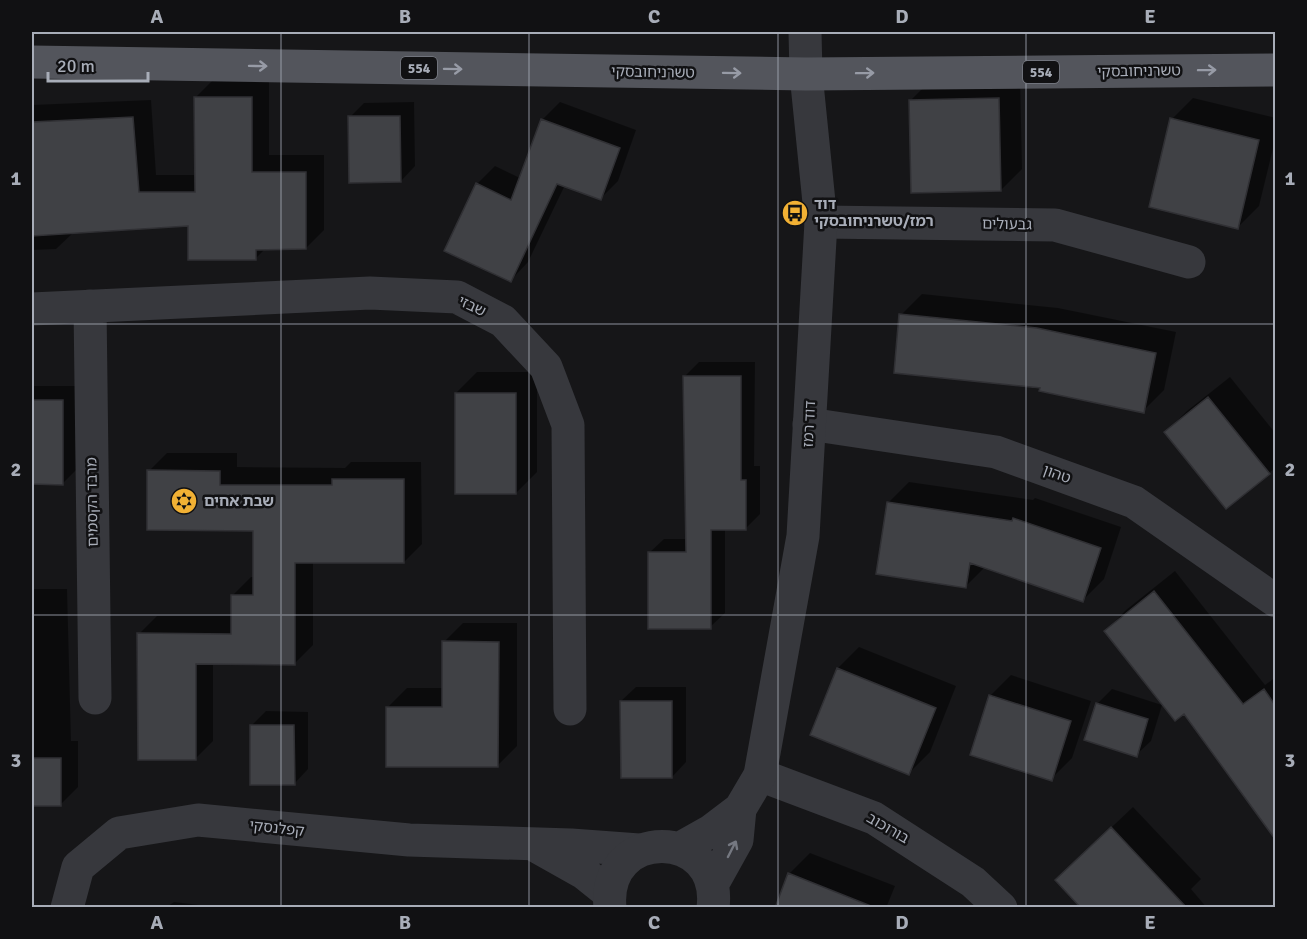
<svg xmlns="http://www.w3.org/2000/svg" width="1307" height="939" viewBox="0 0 1307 939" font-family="Signika,'Noto Sans Hebrew',sans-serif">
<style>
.shadow{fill:#0007}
.building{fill:#404145;stroke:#303034;stroke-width:1.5}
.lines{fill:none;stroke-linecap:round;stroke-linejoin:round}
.minor{stroke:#37383d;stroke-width:33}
.tertiary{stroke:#37383d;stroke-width:33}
.primary{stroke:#53555c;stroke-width:33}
.oneway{stroke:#979ba6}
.oneway2{stroke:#757881}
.grid{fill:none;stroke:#a8adb8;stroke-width:1.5;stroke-opacity:0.55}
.labels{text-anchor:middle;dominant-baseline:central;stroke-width:5;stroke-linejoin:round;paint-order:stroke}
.shield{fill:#111113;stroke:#7b7e86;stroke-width:1.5}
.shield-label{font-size:14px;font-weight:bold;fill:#a8adb8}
.street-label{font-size:15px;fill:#a8adb8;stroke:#111113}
.poi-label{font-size:15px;font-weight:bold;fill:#a8adb8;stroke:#111113;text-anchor:start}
.neatline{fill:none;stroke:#a8adb8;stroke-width:2}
.grid-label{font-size:20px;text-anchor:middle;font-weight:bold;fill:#a8adb8}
</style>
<rect width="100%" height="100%" fill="#161618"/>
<path class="shadow" d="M1020,77l2,92 -21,21 -90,-90 21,-21z
M214,79h55v76h55v75l-18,18h-40l-10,10 -67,-34 -115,8 -18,17 -24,1v-145l119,-5 5,75h40v-78z
M1193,98l83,20v18l-17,70 -21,21 -66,-108z
M414,102l1,64 -14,15 -51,-64 14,-14z
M560,102l76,28 -18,51 -18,18 -35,-14 -37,77 -17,18 -34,-96 18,-18 25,12 22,-58z
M922,294l136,14 118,24 -12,58 -21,21 -129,-27 -113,-69z
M699,362h56l-1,104h6v48l-14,14h-21v85l-15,14 -61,-74 15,-14h23l-2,-163z
M477,372h60v100l-21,21 -60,-100z
M1230,377l46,57v33l-7,6 -103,-41 21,-21z
M32,386h45v83l-14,14h-31z
M167,453h70v14l108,1 6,-6h70l1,82 -18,18h-91v83l-18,18h-82v78l-18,18 -56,-125 18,-18h76v-21l18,-18h4v-48l-106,-58z
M909,482l124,18 2,-2 86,29 -17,52 -21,21 -98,-33 -19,19 -78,-83z
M1175,571l90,114 11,-8v128l-15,11 -77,-104 -78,-81 20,-21z
M32,589h35l4,152h7v46l-18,18h-28z
M463,623h54v123l-19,19 -110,-58 19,-19h37v-46z
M859,647l97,39 -26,66 -21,21 -97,-39 26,-66z
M1011,675l80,26 -19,57 -21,21 -61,-83z
M636,687h50v75l-14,15 -51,-76z
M1112,689l50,16 -11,36 -15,14 -39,-51z
M266,711l42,1v57l-14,15 -43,-58z
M1133,807l68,72 -10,10 16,19h-124l-5,-49z
M810,853l85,33 -9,22h-110l13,-34z
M174,902l50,6h-59z"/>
<path class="building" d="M194,97h58v75h54v77l-50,1v10h-68v-34l-156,10v-114l101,-5 6,75h56z
M999,98l2,93 -90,2 -2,-93z
M348,116h52l1,66 -52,1z
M1170,118l89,22 -21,89 -89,-22z
M541,119l79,29 -19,52 -44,-16 -46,98 -67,-31 32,-68 35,17z
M899,314l138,14 119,25 -12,60 -105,-22 1,-3 -146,-15z
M683,376h58v104h5v50h-35v99h-63v-77h38z
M455,393h61v101h-61z
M1208,397l62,77 -44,35 -62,-77z
M32,400h31v85l-31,-1z
M147,470l73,1v14h112v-6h72v84h-109v102l-99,-1v96h-58l-1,-127 94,1v-39h22v-64l-106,-1z
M887,502l125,19 1,-3 88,30 -18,54 -113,-39 -4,25 -90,-14z
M1154,591l89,113 21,-15 11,16v134l-91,-125 -9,7 -71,-90z
M442,641l57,1 -1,125h-112v-60h56z
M837,668l99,40 -27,67 -99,-40z
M989,695l82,26 -19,60 -82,-26z
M620,701h52v77h-51z
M1096,703l52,16 -11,38 -53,-17z
M250,725h44l1,60h-45z
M32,758h29v48h-29z
M1111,827l76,81h-106l-26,-28z
M788,873l83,33v2h-96z"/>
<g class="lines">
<path class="minor" d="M821,222l234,3 134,37
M90,306l5,392
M32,309l338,-16 87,4 46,24 43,46 22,58 2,284
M809,424l187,28 138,50 142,99
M760,775l114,43 99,64 28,26
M536,846l48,27 25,20
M67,908l11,-41 41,-34 79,-13 211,20 162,5 68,5"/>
<path class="tertiary" d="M679,849l32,-18 29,-22 20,-34 43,-239 18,-314 -15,-148 -1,-42
M712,885l25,-45 3,-31
M610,908c-8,-83 113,-81 103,0"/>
<path class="primary" d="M32,62l774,12 470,-4"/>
</g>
<defs><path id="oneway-shaft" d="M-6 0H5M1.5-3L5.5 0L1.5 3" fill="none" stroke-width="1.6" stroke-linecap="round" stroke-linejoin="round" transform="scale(1.5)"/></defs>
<g class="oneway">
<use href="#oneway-shaft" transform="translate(258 66) rotate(1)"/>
<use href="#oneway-shaft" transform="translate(453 69) rotate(1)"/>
<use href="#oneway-shaft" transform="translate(1207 70) rotate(-1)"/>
<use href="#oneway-shaft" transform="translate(732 73) rotate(1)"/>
<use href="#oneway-shaft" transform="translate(865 73) rotate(-1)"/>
</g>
<use class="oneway2" href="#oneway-shaft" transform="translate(732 849) rotate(-63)"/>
<path class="grid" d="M281,32v876M529,32v876M778,32v876M1026,32v876M32,324h1244M32,615h1244"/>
<defs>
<symbol id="bus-disc" viewBox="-11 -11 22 22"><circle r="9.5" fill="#f2b134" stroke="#111113"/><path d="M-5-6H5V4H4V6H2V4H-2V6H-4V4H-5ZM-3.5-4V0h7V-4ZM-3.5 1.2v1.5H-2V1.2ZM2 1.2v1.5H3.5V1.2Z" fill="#111"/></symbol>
<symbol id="synagogue-disc" viewBox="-11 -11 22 22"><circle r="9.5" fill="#f2b134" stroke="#111113"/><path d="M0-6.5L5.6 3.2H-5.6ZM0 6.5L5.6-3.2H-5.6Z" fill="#111"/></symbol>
</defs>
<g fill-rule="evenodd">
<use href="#bus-disc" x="780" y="198" width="30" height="30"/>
<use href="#synagogue-disc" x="169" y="486" width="30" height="30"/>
</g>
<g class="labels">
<g class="shield">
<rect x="401" y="57" width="36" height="22" rx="4.5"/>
<rect x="1023" y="61" width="36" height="22" rx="4.5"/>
</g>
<g class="shield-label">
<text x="419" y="68">554</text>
<text x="1041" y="72">554</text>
</g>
<g class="street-label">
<text transform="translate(1139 71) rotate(-1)">טשרניחובסקי</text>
<text transform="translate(653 72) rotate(1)">טשרניחובסקי</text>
<text transform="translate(1007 224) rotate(1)">גבעולים</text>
<text transform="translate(472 306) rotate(25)">שבזי</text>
<text transform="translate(809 424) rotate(-87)">דוד רמז</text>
<text transform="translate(1057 474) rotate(20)">טהון</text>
<text transform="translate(92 502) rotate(-91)">מרבד הקסמים</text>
<text transform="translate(277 828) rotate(6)">קפלנסקי</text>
<text transform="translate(888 828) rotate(30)">בורוכוב</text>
</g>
<g class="poi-label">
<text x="814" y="204">דוד<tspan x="814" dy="17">רמז/טשרניחובסקי</tspan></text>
<text x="204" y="501">שבת אחים</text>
</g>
</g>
<rect width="1307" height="939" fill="none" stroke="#111113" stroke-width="66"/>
<path d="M48 72v9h100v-9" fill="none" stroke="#a8adb8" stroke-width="3"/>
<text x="57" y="72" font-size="18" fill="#a8adb8" stroke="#111113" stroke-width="4.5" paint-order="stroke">20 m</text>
<rect x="33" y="33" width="1241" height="873" class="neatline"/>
<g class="grid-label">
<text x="157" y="23">A</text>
<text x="405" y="23">B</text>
<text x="654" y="23">C</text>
<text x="902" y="23">D</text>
<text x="1150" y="23">E</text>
<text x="16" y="185">1</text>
<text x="1290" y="185">1</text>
<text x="16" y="476">2</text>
<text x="1290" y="476">2</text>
<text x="16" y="767">3</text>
<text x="1290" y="767">3</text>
<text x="157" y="929">A</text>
<text x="405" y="929">B</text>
<text x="654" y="929">C</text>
<text x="902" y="929">D</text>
<text x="1150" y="929">E</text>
</g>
</svg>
